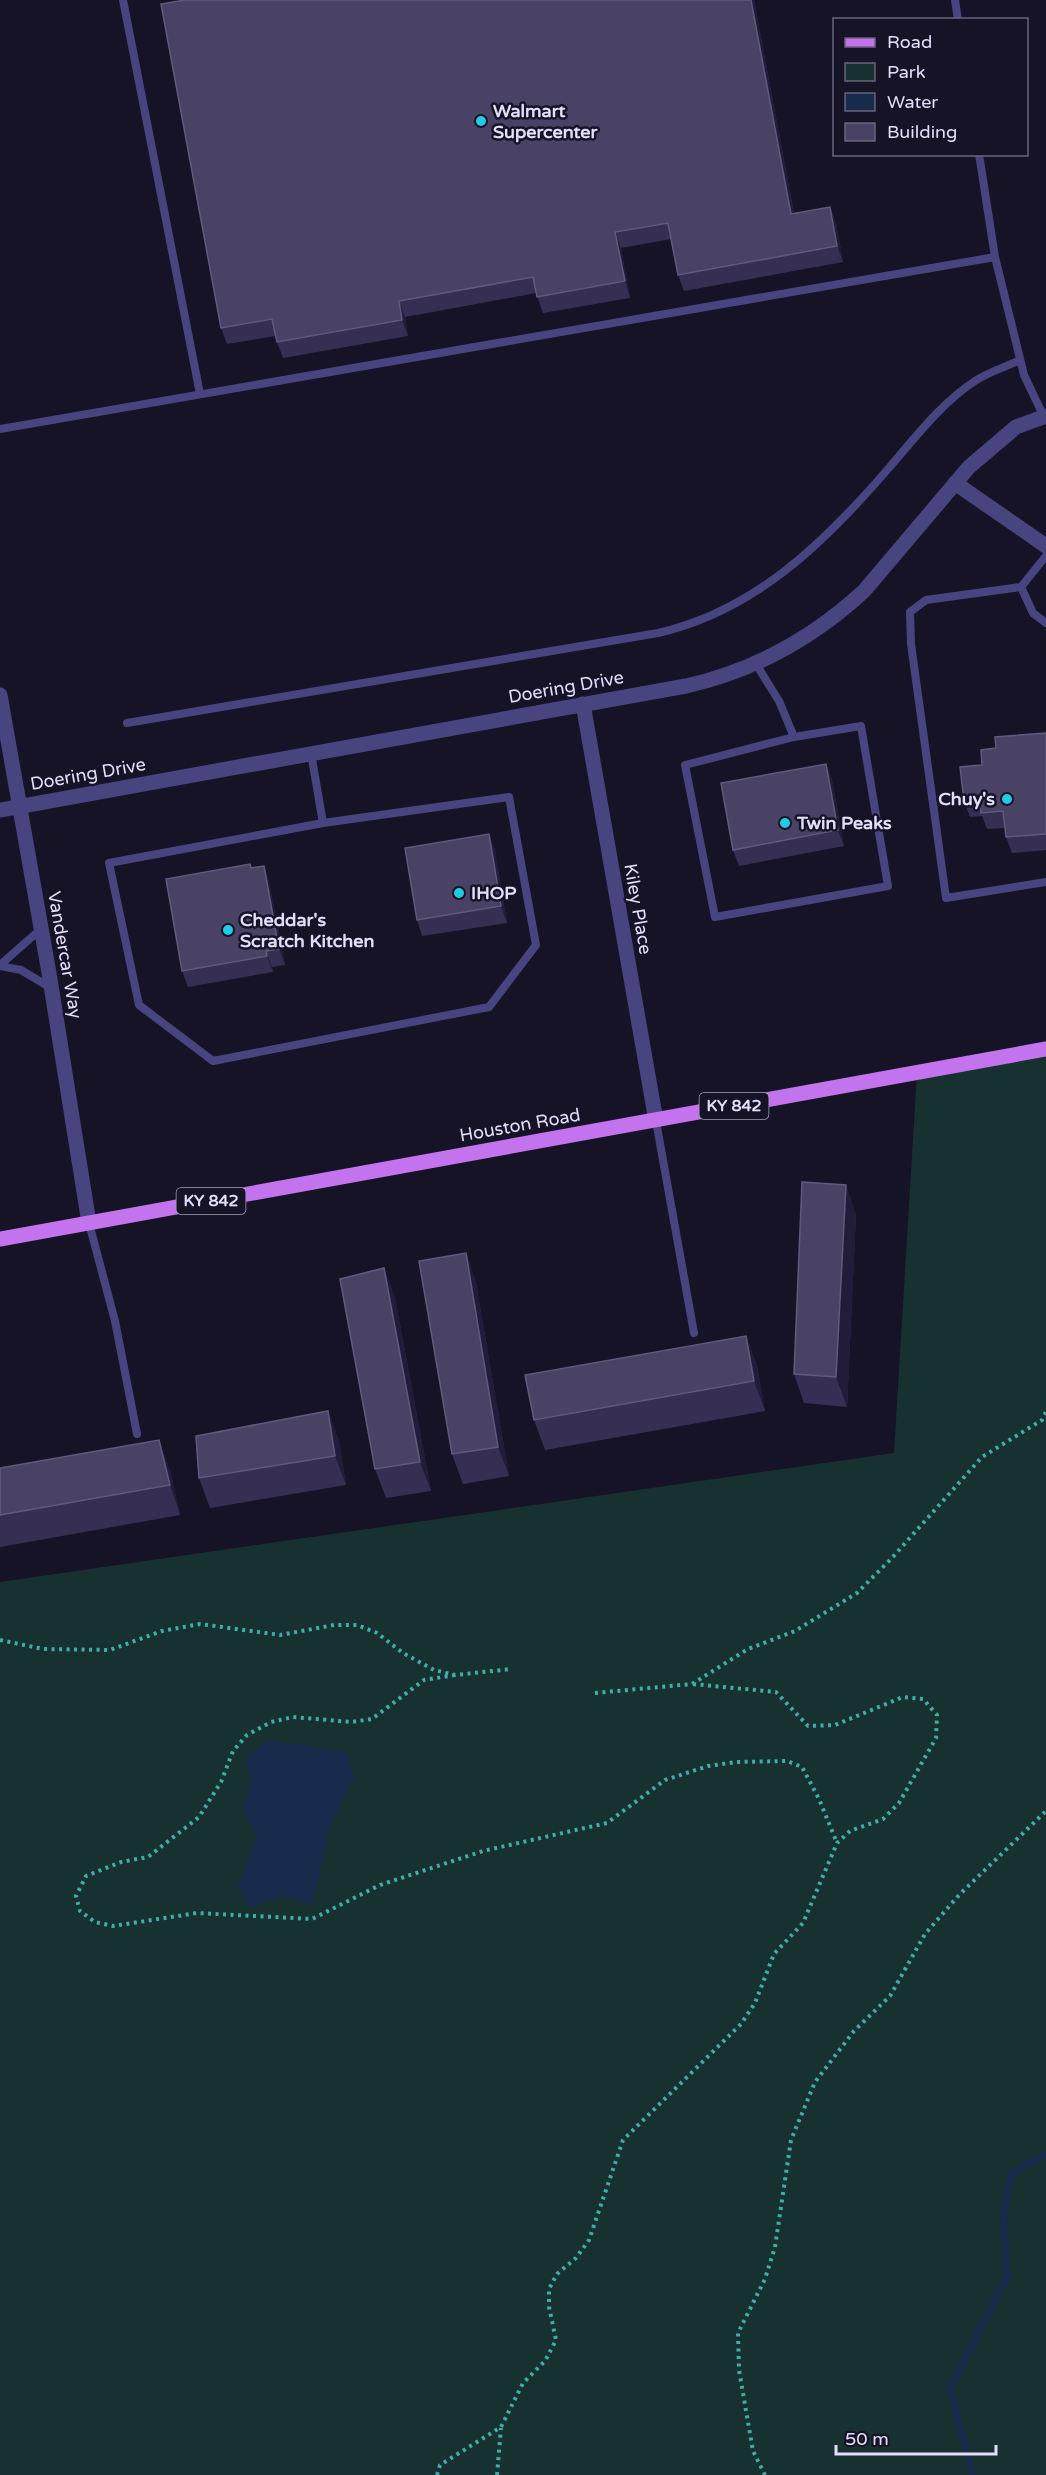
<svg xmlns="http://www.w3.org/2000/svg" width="1046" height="2475" viewBox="0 0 1046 2475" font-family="'Varela Round',sans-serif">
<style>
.green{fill:#173030}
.water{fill:#182b4c}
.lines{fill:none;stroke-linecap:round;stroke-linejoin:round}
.stream{stroke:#182b4c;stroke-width:7}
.path{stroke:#40ada9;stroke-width:4;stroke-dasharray:3 4.5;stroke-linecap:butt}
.lane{stroke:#484480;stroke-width:8}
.street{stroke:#484480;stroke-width:15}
.primary{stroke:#c273ed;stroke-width:15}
.wall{fill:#372f53}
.shaded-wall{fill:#221c3a}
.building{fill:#494265;stroke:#615a7c;stroke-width:1.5}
.poi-dot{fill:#22cbe3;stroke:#171327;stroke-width:2}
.labels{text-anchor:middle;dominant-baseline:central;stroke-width:5;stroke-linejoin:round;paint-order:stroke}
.shield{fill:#171327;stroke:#a5a1bb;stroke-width:1.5}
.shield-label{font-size:16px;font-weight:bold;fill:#e2defb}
.poi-label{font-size:18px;font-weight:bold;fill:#e2defb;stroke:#171327;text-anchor:start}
.street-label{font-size:18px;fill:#e2defb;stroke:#171327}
</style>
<rect width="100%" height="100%" fill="#171327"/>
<path class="green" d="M1046,1049v1426h-1046v-893l894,-129 23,-380z"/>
<path class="water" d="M269,1740l78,12 7,26 -26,53 -15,73 -32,-8 -31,12 -12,-21 18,-51 -13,-28 8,-25 -5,-26z"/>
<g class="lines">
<path class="stream" d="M973,2475l-23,-86 57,-112 -3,-61 6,-41 36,-22"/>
<path class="path" d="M0,1640l43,9 67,1 52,-19 38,-7 80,11 54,-10h23l20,8 26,20 31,17 21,5 56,-6
M455,1675l-31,5 -52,39 -21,3 -58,-5 -22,5 -24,13 -14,16 -12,31 -22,35 -51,40 -27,5 -35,14 -10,20 4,15 15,11 18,4 84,-13 115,6 68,-34 103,-34 124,-28 58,-43 43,-14 29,-4 50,-1 15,6 17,32 18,44
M595,1693l97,-9 56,-35 47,-18 62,-38 34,-34 91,-102 60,-37 4,-8
M437,2475l3,-10 61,-38 22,-44 22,-22 11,-21 -7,-33v-18l8,-15 19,-16 13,-18 34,-100 118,-116 14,-21 19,-49 29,-31 34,-80 13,-12 33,-12 16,-16 37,-65 1,-23 -14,-16 -20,-2 -68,28 -27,1 -32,-34 -84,-8
M497,2475l4,-47
M765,2475l-12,-24 -14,-81 -1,-37 27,-54 10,-32 16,-107 24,-58 39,-51 36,-35 35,-62 34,-39 87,-84"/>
<path class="lane" d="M123,0l77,394
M955,0l3,20
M979,154l16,103 29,118 20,42
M0,429l995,-172
M1021,587l25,-31
M1046,623l-13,-10 -12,-26 -95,13 -16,12 1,32 35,254 100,-16
M756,664l23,37 15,36
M127,723l531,-90c97,-22 167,-91 230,-164 26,-30 53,-66 87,-88 13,-9 31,-14 45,-21
M861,726l27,160 -173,31 -30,-152 109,-28z
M311,753l12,70
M509,797l27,148 -47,62 -276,54 -74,-56 -30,-142 214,-40z
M0,965l41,-36
M0,966l21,4 30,18
M656,1121l38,212
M89,1223l26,98 22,113"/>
<path class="street" d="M955,483l91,63
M0,695l49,278 40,250
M583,704l73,417
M0,810l686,-124c67,-15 127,-48 178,-95l105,-124 47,-40 30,-11"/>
<path class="primary" d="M0,1239l1046,-190"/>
</g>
<path class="wall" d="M185,0h569l40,213 36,-6 6,16 7,39 -159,29 -6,-16 -7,-36 -50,9 9,50 -87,15 -7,-20 -131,24 3,19 -125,22 -6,-16 -2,-6 -48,8 -6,-16z
M1046,733v117l-34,3 -6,-16 -1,-9 -18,1 -5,-13 -12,1 -6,-16 18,-36 14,-17z
M826,764l6,16 12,66 -105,20 -6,-16z
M495,850l12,73 -85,13 -5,-16z
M264,866l5,16 16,83 -13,2 1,5 -85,15 -6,-16 70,-103z
M846,1185l10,30 -9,192 -43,-4 -10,-29z
M466,1253l10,30 33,193 -46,8 -11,-30z
M384,1268l11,30 36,193 -45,7 -11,-29z
M746,1336l11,30 8,45 -220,39 -11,-30z
M328,1411l11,30 7,44 -136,23 -11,-30z
M0,1468l170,2 10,45 -180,32z"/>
<path class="shaded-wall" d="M751,0h3l43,230 -6,-16z
M830,207l6,16 7,39 -6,-16z
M615,232l6,16 9,50 -5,-17z
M399,301l6,16 3,19 -6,-16z
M826,764l6,16 12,66 -6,-16z
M489,834l6,16 12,73 -6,-17z
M264,866l5,16 16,83 -6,-16z
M266,951l6,16 1,5 -6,-16z
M846,1185l10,30 -9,192 -11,-30z
M466,1253l10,30 33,193 -11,-29z
M384,1268l11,30 36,193 -11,-29z
M746,1336l11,30 8,45 -11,-30z
M328,1411l11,30 7,44 -11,-29z
M159,1440l11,30 10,45 -10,-30z"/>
<path class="building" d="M185,0h566l40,214 39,-7 7,39 -159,29 -10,-52 -53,9 10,49 -88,16 -4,-20 -134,24 3,19 -125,22 -5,-23 -51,9 -60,-324z
M1046,733v101l-40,3 -3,-26 -22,2 -1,-13 -16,1 -4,-34 22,-2 -1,-15 15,-2 -1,-11z
M826,764l12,66 -105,20 -12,-67z
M489,834l12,72 -84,14 -12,-72z
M250,864l1,4 13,-2 15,83 -13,2 1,5 -85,15 -16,-92z
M802,1182l44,3 -10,192 -42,-3z
M466,1253l32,194 -46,7 -33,-193z
M384,1268l36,194 -45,7 -35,-190z
M746,1336l8,45 -220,39 -9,-45z
M328,1411l7,45 -136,22 -3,-42z
M159,1440l11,45 -170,30v-47z"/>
<g class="poi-dot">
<circle cx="481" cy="121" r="6"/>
<circle cx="1007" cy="799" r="6"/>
<circle cx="785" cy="823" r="6"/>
<circle cx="459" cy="893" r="6"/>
<circle cx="228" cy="930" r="6"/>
</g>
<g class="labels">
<g class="shield">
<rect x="699.5" y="1093" width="69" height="26" rx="4.5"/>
<rect x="176.5" y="1188" width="69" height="26" rx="4.5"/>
</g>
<g class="shield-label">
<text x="734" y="1106">KY 842</text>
<text x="211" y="1201">KY 842</text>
</g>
<g class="poi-label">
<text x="493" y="111">Walmart<tspan x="493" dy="21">Supercenter</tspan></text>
<text x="995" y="799" text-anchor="end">Chuy's</text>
<text x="797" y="823">Twin Peaks</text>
<text x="471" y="893">IHOP</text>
<text x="240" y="920">Cheddar's<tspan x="240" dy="21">Scratch Kitchen</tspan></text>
</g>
<g class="street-label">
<text transform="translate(566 687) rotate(-10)">Doering Drive</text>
<text transform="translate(88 774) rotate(-10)">Doering Drive</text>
<text transform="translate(638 909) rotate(80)">Kiley Place</text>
<text transform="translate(65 955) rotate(80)">Vandercar Way</text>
<text transform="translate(520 1125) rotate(-10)">Houston Road</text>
</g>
</g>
<rect x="833" y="18" width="195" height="138" fill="#171327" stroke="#68647c" stroke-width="1.5"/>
<rect x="845" y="38" width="30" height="9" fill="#c273ed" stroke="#68647c" stroke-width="1.5"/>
<text x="887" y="48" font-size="18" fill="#e2defb">Road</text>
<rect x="845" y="63" width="30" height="18" fill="#173030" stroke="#68647c" stroke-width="1.5"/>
<text x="887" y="78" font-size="18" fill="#e2defb">Park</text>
<rect x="845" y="93" width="30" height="18" fill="#182b4c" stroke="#68647c" stroke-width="1.5"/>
<text x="887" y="108" font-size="18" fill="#e2defb">Water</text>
<rect x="845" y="123" width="30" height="18" fill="#494265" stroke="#68647c" stroke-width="1.5"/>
<text x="887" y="138" font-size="18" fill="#e2defb">Building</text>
<path d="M836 2445v9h160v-9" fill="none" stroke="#e2defb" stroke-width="3"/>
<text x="845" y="2445" font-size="18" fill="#e2defb" stroke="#171327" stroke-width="4.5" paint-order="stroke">50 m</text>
</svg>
